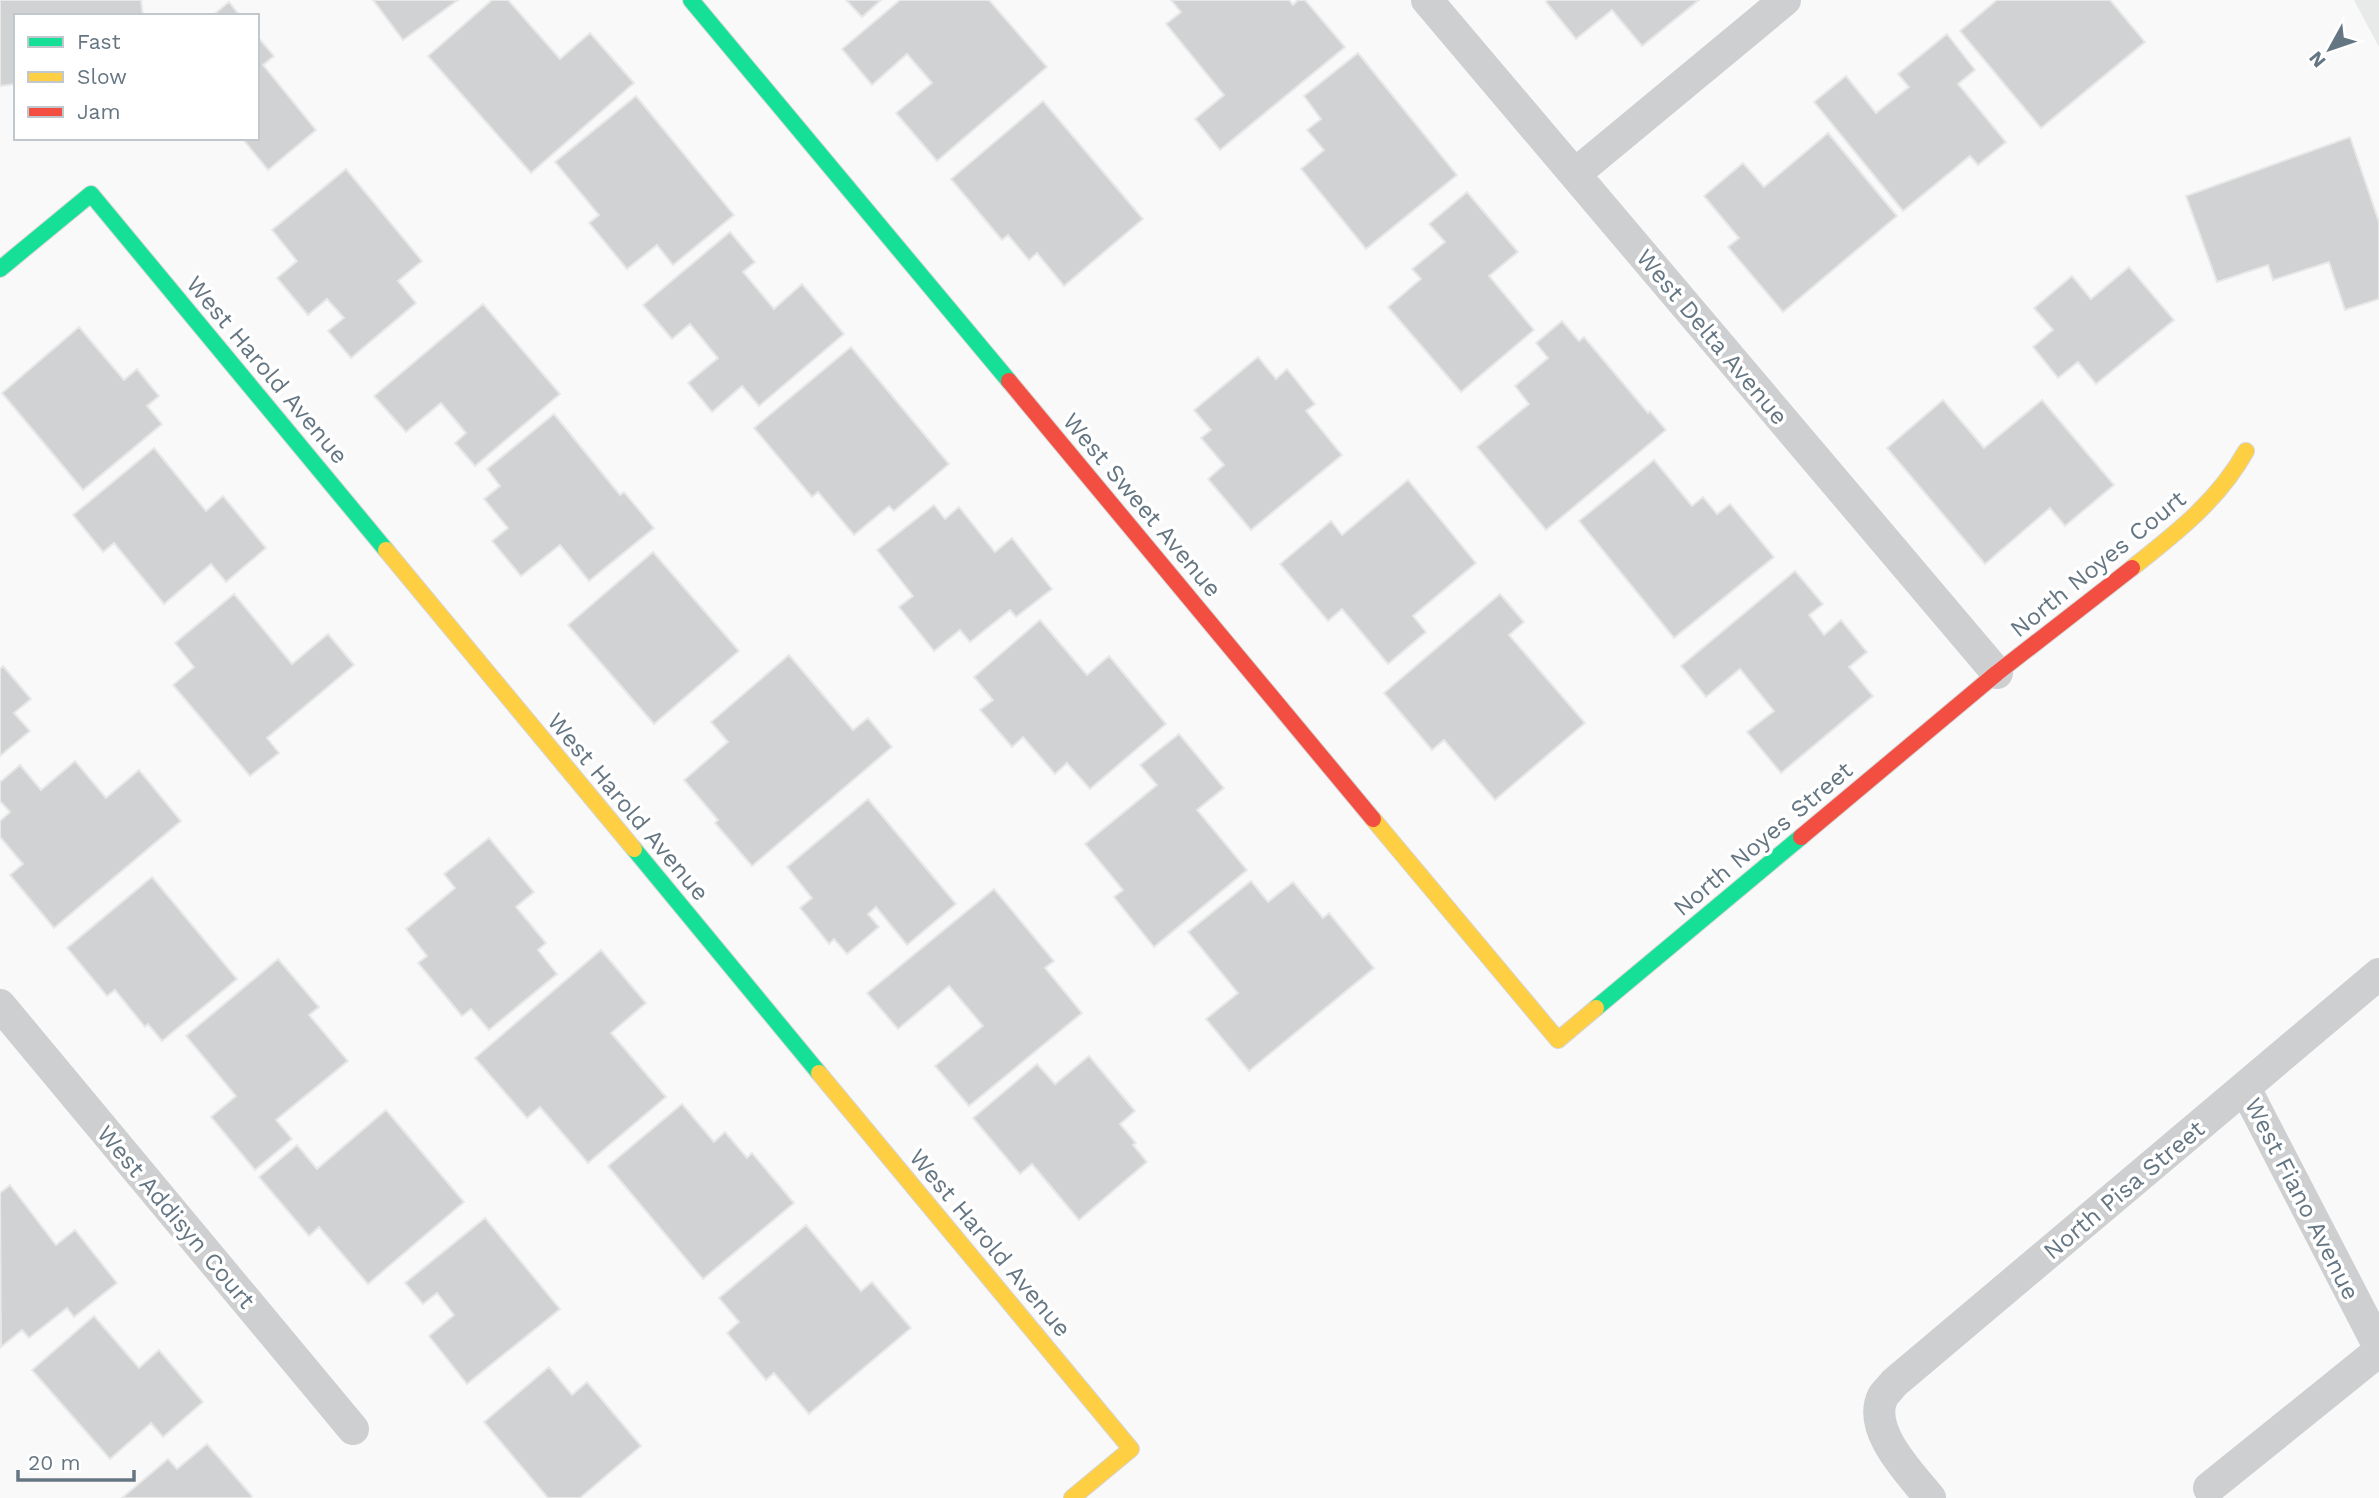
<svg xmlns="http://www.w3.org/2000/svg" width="2379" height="1498" viewBox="0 0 2379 1498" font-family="'Work Sans',sans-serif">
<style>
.built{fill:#e8e9e9}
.building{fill:#d0d2d3;stroke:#e8e8e8;stroke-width:2}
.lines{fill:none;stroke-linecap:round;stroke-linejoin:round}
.fast-casing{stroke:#d5d6d7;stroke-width:18}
.slow-casing{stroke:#d5d6d7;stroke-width:18}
.jam-casing{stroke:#d5d6d7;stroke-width:18}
.street{stroke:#cecfd0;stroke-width:32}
.fast{stroke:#16e098;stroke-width:16}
.slow{stroke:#ffcf43;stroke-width:16}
.jam{stroke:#f24e42;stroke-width:16}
.labels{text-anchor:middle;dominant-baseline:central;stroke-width:7;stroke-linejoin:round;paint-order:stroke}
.street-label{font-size:24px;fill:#657683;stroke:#fff}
</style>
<rect width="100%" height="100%" fill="#f9f9f9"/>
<path class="built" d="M2354,0h25v47z"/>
<path class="building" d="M0,0h141l2,16h-127v68l-16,2z
M373,0h85l-55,40z
M492,0h16l52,59 30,-26 44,50 -103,90 -103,-117z
M846,0h35l-19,17z
M900,0h89l58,67 -110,94 -41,-48 36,-30 -25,-29 -35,31 -30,-36z
M1171,0h118l4,5 5,-5h7l40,47 -125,103 -25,-31 29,-24 -58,-71 15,-12z
M1548,0h151l-57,46 -30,-36 -36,29 -30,-37z
M1997,0h113l35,42 -104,86 -81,-97z
M229,2l11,14h-28z
M1947,34l28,36 -17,14 48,58 -28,23 -8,-9 -67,55 -89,-109 32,-26 30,37 33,-26 -11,-13z
M257,36l17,20 -11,9 53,65 -48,40 -26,-32h15z
M1358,53l99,122 -91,74 -65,-80 23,-19 -17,-20 14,-11 -17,-23z
M636,96l98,119 -61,50 -16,-20 -30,24 -38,-46 10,-8 -44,-53z
M1043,101l100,118 -79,67 -27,-33 -8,7 -21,-25 -6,5 -51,-61z
M1828,133l69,83 -114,96 -55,-65 11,-9 -35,-42 39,-33 21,24z
M2350,137l29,85v77l-34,11 -16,-48 -56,18 -5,-15 -51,17 -31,-86z
M346,169l76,92 -24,20 18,22 -65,55 -23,-27 16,-13 -17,-19 -19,16 -31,-37 20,-17 -25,-31z
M1467,192l51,60 -29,24 45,54 -73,62 -73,-85 33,-28 -9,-10 33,-27 -16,-18z
M730,232l25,30 -12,10 31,37 28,-25 42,50 -85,72 -17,-20 -30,26 -24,-29 30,-25 -28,-34 -18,15 -29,-34z
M2129,267l45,53 -78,64 -18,-22 -20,16 -25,-31 20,-17 -19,-22 38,-32 19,23z
M483,304l77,90 -85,72 -20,-23 11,-10 -25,-30 -35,29 -32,-36z
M1562,321l17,20 5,-4 64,76 2,-2 16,19 -120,100 -69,-83 52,-43 -14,-18 33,-28 -12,-15z
M79,327l45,53 13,-11 22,27 -12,10 15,18 -79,66 -81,-97z
M851,347l98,117 -55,47 -5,-5 -35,29 -36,-43 -6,5 -58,-69z
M1258,357l18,22 11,-10 28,35 -9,7 36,44 -91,75 -43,-51 16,-14 -23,-27 10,-8 -17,-20z
M1943,400l41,48 58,-48 72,85 -49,41 -15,-18 -65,56 -98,-116z
M554,414l66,81 4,-3 30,36 -65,53 -29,-36 -39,31 -29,-35 16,-13 -24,-29 16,-13 -13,-17z
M154,448l52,63 17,-15 43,52 -40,34 -15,-18 -47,40 -50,-61 -11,9 -30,-37z
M1654,460l38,46 11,-9 14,17 13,-10 44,53 -100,81 -95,-117z
M1408,480l68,83 -63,53 13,16 -38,32 -46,-55 -14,12 -48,-57 51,-43 11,14z
M934,505l11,14 14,-12 36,45 17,-14 40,51 -36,28 -6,-7 -40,32 -10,-12 -26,21 -35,-44 14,-11 -36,-46z
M653,552l86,99 -85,73 -86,-99z
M1795,571l28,33 -14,11 15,20 17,-15 26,32 -18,15 24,29 -92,77 -34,-41 27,-21 -34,-42 -34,28 -25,-31z
M234,594l58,70 36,-30 26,31 -87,73 12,15 -29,23 -77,-91 21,-18 -19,-24z
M1500,594l24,28 -15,13 76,88 -90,77 -51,-60 -12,10 -48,-57z
M1040,620l47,55 22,-19 57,68 -76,65 -23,-26 -12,11 -32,-37 -11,10 -32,-37 13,-10 -19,-23z
M789,655l64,75 15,-12 24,29 -140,119 -37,-43 3,-3 -34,-40 44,-38 -17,-20z
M3,666l28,33 -17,14 16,18 -30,25v-87z
M1179,734l45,54 -27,22 50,60 -93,77 -40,-50 9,-7 -38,-46 72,-59 -17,-20z
M75,761l31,37 33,-28 42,51 -127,107 -44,-53 13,-11 -23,-27v-16l10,-9 -10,-11v-19l20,-17 21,25z
M868,799l88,105 -49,41 -31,-38 -8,7 11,13 -32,27 -13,-15 -5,5 -29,-36 12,-10 -25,-31z
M489,838l45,54 -18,15 30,36 -8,7 19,24 -68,56 -18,-21 -9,7 -44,-53 9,-7 -21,-27 49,-41 -11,-14z
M152,877l85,102 -75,62 -14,-17 -3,3 -30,-37 -8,6 -40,-48z
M1251,881l17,21 25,-20 30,36 6,-5 45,55 -125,103 -43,-52 32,-26 -50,-61z
M994,889l60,72 -9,7 37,45 -113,93 -34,-40 48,-40 -34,-40 -51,43 -31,-36z
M601,950l45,53 -35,30 55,64 -78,66 -48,-56 -13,11 -52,-60z
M278,959l41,48 -10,8 39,46 -72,59 16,19 -37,31 -44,-53 25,-21 -50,-60z
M1089,1056l46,55 -15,13 16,19 -3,2 14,17 -68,58 -47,-56 -12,10 -47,-56 64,-54 18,20z
M682,1104l32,38 11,-10 22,26 5,-5 42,50 -91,76 -95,-113z
M386,1110l78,92 -96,82 -49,-57 -10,9 -50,-59 38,-32 20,24z
M10,1185l46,60 19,-15 42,53 -43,34 -7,-9 -38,30 -7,-8 -21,17 -1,-154z
M485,1218l75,91 -93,75 -38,-48 25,-21 -17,-22 -14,11 -18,-21z
M806,1225l55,66 11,-9 39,46 -102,86 -35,-41 -8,7 -39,-47 12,-11 -20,-24z
M94,1316l45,52 20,-18 44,52 -40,35 -12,-14 -41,36 -78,-89z
M549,1367l23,28 15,-13 54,64 -61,52h-32l-64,-76z
M207,1444l45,52 -2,2h-128l46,-39 9,10z"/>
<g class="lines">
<defs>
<path id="fast" d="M691,0l318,381
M0,269l91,-75 295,356
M634,849l185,224
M1596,1008l205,-171"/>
<path id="slow" d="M386,550l248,299
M2132,568c44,-35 86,-67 114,-117
M1373,819l185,221 38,-32
M819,1073l312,376 -59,49"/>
<path id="jam" d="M1009,381l364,438
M1801,837l196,-164 135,-105"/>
</defs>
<use href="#fast" class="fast-casing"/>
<use href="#slow" class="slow-casing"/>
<use href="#jam" class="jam-casing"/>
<path class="street" d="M1427,0l570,673
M1575,174l210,-174
M0,1005l353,424
M2245,1088l134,259
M2209,1488l170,-137
M1930,1498c-19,-24 -64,-68 -47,-102 3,-4 8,-9 11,-13l485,-409"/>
<use href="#fast" class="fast"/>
<use href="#slow" class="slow"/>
<use href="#jam" class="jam"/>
</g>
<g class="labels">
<g class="street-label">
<text transform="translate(1712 337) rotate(50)">West Delta Avenue</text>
<text transform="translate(267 370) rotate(50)">West Harold Avenue</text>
<text transform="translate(1142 505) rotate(50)">West Sweet Avenue</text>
<text transform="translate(2098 564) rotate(-39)">North Noyes Court</text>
<text transform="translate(628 807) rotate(50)">West Harold Avenue</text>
<text transform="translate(1763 839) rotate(-40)">North Noyes Street</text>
<text transform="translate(2124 1190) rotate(-40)">North Pisa Street</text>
<text transform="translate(2302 1199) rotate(63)">West Fiano Avenue</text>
<text transform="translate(176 1217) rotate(50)">West Addisyn Court</text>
<text transform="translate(990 1243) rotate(50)">West Harold Avenue</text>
</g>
</g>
<rect x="14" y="14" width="245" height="126" fill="#ffffff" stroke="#c1c8cd" stroke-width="2"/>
<rect x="28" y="37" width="35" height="10" fill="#16e098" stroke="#c1c8cd" stroke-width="2"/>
<text x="77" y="49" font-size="21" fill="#657683">Fast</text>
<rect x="28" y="72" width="35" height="10" fill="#ffcf43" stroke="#c1c8cd" stroke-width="2"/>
<text x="77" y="84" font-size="21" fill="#657683">Slow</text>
<rect x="28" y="107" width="35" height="10" fill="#f24e42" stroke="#c1c8cd" stroke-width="2"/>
<text x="77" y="119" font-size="21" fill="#657683">Jam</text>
<g transform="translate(2330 49) rotate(230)" stroke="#ffffff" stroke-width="5" paint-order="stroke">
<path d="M0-5L12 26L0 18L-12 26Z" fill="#657683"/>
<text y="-10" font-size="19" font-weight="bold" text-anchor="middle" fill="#657683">N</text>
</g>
<path d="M18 1470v10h116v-10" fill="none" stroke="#657683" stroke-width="3.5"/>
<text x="28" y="1470" font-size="21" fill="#657683" stroke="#ffffff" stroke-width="5" paint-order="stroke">20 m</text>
</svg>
